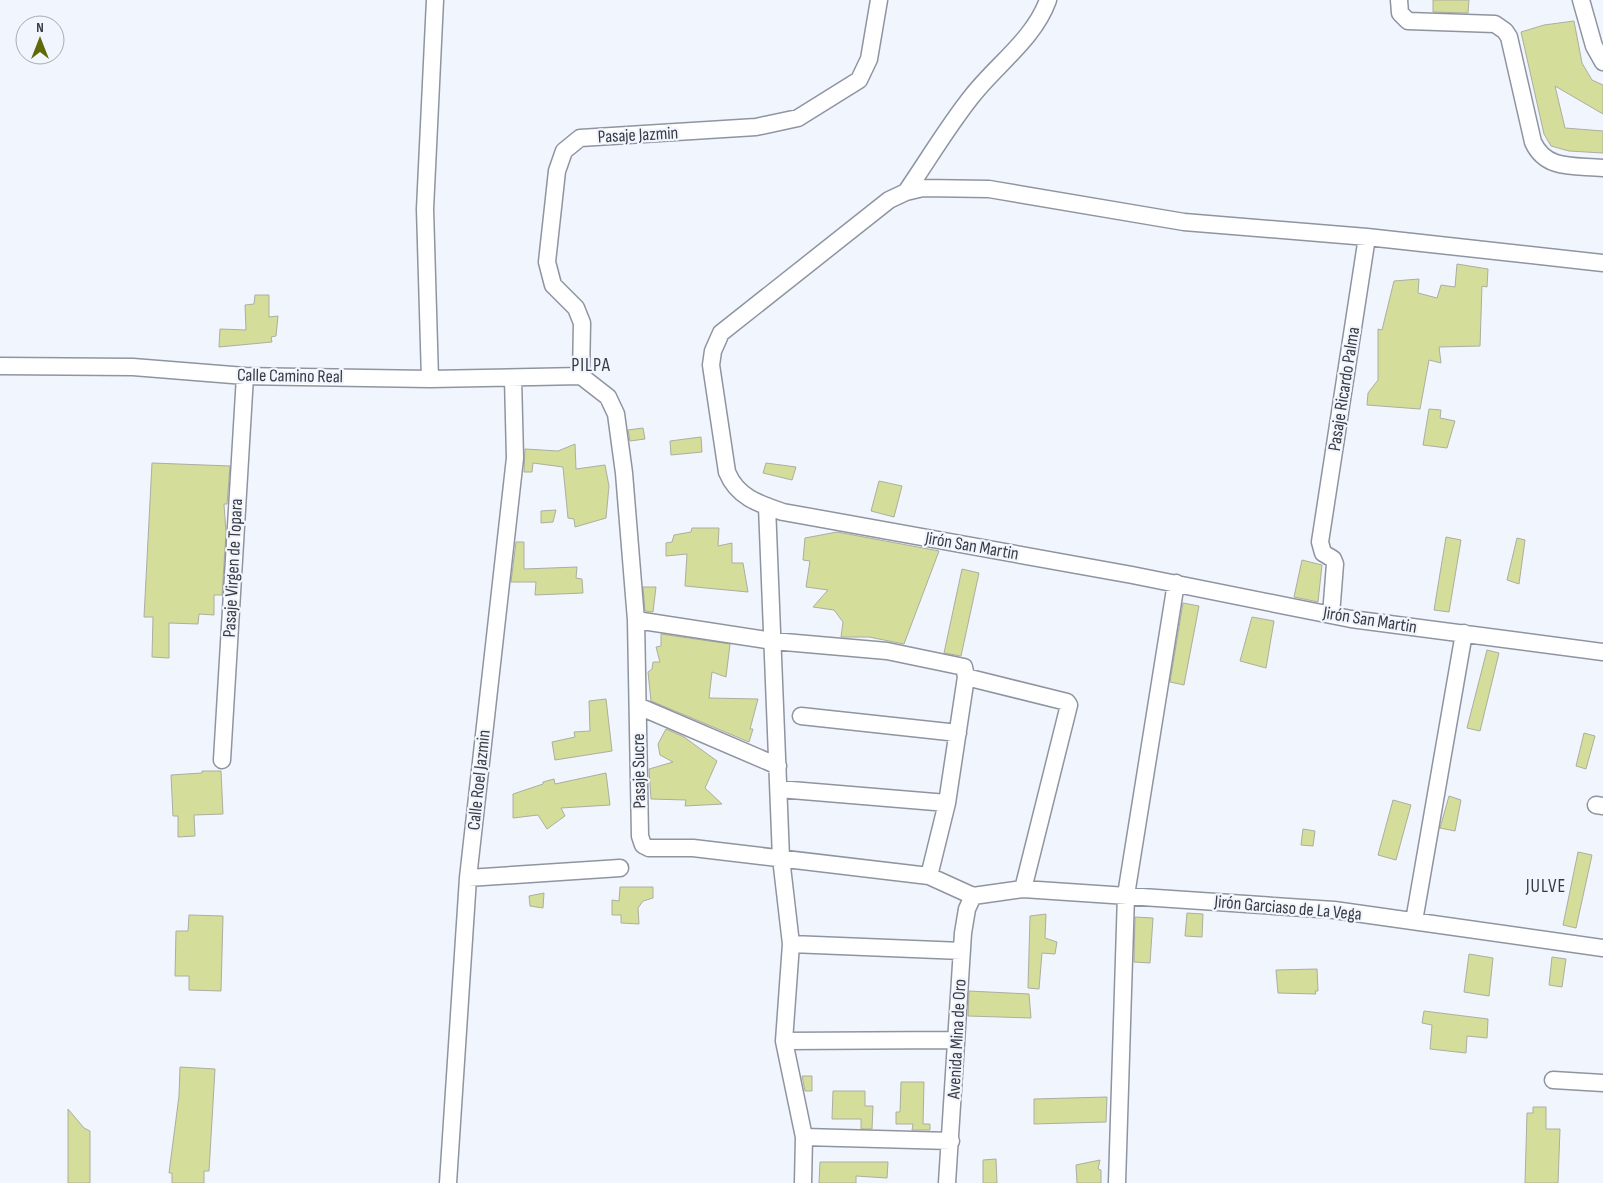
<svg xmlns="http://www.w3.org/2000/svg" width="1603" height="1183" viewBox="0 0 1603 1183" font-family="'Sofia Sans Condensed',sans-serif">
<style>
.building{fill:#d4dd99;stroke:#acaea0}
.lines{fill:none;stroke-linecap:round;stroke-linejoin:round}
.minor-casing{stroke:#8f94a1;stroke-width:19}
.minor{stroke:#fff;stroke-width:16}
.labels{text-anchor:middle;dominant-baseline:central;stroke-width:4.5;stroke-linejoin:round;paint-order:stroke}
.street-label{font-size:18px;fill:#393b41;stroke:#f1f5fd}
.neighbourhood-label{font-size:19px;letter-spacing:1px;fill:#393b41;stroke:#f1f5fd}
</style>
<rect width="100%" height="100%" fill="#f1f5fd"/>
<path class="building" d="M1433,0h36l-1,13 -35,-1z
M1574,21l8,42 10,17 11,5v29l-48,-28 10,42 38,3v22l-34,-2 -18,-5 -7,-12 -23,-102 23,-7z
M1457,264l31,5 -1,18 -5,-1 -2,60 -41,1 2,16 -12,-3 -9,49 -53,-4 1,-12 10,-13v-51l4,1 12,-49 25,-2 -1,14 19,5 4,-13 14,2z
M255,295h14v22l9,-1 -2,20 -5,1 1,5 -53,5 1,-18 26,1 -1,-25 9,-1z
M1429,409l12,1 -1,8 15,3 -8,27 -24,-3z
M643,428l2,11 -15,2 -2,-11z
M701,437l1,15 -31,3 -1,-14z
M575,444l1,25 29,-4 4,21 -3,32 -31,9 -1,-8 -6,-1 -5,-51 -30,-4 -1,9h-8l1,-23 33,2z
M152,463l78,3 -3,38h-3l2,29 -4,62h-8v20l-15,-1 -1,10 -29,-1v35l-17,-1 1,-40h-9z
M766,463l30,4 -4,13 -29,-7z
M879,481l23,5 -8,31 -23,-6z
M556,510l-3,12 -12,1v-12z
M692,528h27l-1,18 14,-3v20h11l5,29 -63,-6 2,-32 -21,2v-13l6,-1 2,-7 17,-3z
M837,532l102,19 -35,93 -35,-7h-28l2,-15 -9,-12 -21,-3 15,-17 -22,-3 4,-26 -7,-1 2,-22z
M1446,537l15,3 -12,72 -15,-2z
M1517,538l8,2 -6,44 -12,-4z
M516,542h8v27l53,-2 -1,11 6,1 1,14 -48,2 1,-13h-25z
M1302,560l20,5 -4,37 -24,-5z
M962,569l17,4 -18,83 -17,-3z
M643,587h13l-3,25 -8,-1z
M1183,603l16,3 -15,79 -14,-3z
M1252,617l22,4 -8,47 -26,-7z
M661,634l69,10 -4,33 -14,-5 -3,26 49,1 -8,30h3l-4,13 -98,-41 -3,-29 4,-3 1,-7h7l-4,-15 5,-1z
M1487,650l12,3 -19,78 -13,-3z
M606,699l6,52 -57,9 -3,-18 23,-5 -1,-5 16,-1 -1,-30z
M666,729l18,8 33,24 -12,27 17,16 -37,2 1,-6 -35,-1 -2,-30 24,-7 -13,-7 -2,-11z
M1584,733l11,3 -9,33 -10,-3z
M202,771h19l2,43 -29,1 1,21 -17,1v-21h-5l-2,-41 31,-2z
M606,773l4,32 -49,3 4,8 -18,13 -9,-14 -25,3v-24l30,-10v-2l11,-3 1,5z
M1449,796l12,4 -6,31 -15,-3z
M1393,800l18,5 -15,55 -18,-5z
M1303,829l12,2 -2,15 -12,-1z
M1578,852l14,3 -16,73 -13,-3z
M620,887h33v11l-10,3 -5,7 1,16 -18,-1v-8h-9v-15l7,1z
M544,893l-1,15 -13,-2 -1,-10z
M1187,913l16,1 -1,23 -17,-1z
M1046,914l-1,24 12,4 -2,12 -13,-1 -3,36 -11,-1 2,-72z
M189,915l34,1 -2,75 -32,-1v-14h-14l1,-45h12z
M1135,917l18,1 -3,45 -16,-1z
M1469,954l24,4 -4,38 -25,-4z
M1552,957l14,2 -4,28 -13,-2z
M1317,969l1,22h-3l1,3 -38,-1 -2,-23z
M969,991l60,3 2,24 -63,-2z
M1424,1011l64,8 -1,19 -20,-2 -1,17 -36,-4 2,-24 -10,-2z
M180,1067l35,2 -6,102h-5v12h-32v-10h-3l10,-77z
M802,1076h10v15h-7z
M901,1082h23l-1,42h7v6h-18l1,-6h-17v-12h4z
M833,1091h32v15h8l-1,23h-11v-10h-29z
M1107,1097l-1,25 -72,2v-25z
M1533,1107h13v22h14l-2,54h-33l2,-70h6z
M68,1109l16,19 6,3v52h-22z
M996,1159l1,24h-14v-23z
M1100,1160l-2,9 3,1v13h-24l-1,-18z
M820,1162h68l-1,16 -31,-2v7h-37z"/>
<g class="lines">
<defs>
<path id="minor" d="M1399,0l1,13 8,8 87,3 10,7 4,6 24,105c13,29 42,23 70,26
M1581,0l13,46 9,16
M906,192c22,-32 42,-66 66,-96 25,-32 62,-57 76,-96
M1603,263l-236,-26 -183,-15 -195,-33 -66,-1 -17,4 -17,8 -168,133 -8,18 -2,14 16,107c10,25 32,32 56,40l349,63 219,44 252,33
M0,366l133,1 112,9 185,3 151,-3
M581,376l27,21 8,17 8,59 12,147 4,216 3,9 6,3h44l236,28 44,20
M581,376l1,-53 -6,-15 -23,-23 -6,-23 10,-91 7,-20 16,-13 176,-11 42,-9 61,-38 10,-21 10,-59
M430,379l-5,-170 10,-209
M767,506l14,352 10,86 -7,97 20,96 -1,46
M1331,615l4,-51 -2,-5 -10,-6 -3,-11 47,-305
M636,620l137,21 114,10 77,16 2,10 -19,126 -18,73
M966,677l101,25 2,3 -46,184
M638,706l140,60
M801,716l157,17
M222,760l23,-384
M779,789l168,14
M1596,805l7,1
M468,878l152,-10
M973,896l50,-7 311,21 269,38
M1414,921l50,-288
M791,944l171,7
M784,1041l171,-1
M1553,1080l50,3
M804,1137l147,4
M448,1183l20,-305 47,-420 -2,-80
M947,1183l16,-250 4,-24 6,-13
M1117,1183l9,-288 50,-312"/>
</defs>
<use href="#minor" class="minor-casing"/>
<use href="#minor" class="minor"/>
</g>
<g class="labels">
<g class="street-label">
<text transform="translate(638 135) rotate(-3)">Pasaje Jazmin</text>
<text transform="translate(290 376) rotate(1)">Calle Camino Real</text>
<text transform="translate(1344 389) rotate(-81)">Pasaje Ricardo Palma</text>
<text transform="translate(972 546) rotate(10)">Jirón San Martin</text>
<text transform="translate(233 568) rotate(-87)">Pasaje Virgen de Topara</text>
<text transform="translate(1370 620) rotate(9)">Jirón San Martin</text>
<text transform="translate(639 771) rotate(-91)">Pasaje Sucre</text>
<text transform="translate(479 780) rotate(-84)">Calle Roel Jazmin</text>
<text transform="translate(1288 908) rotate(5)">Jirón Garciaso de La Vega</text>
<text transform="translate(957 1039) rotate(-87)">Avenida Mina de Oro</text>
</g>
<g class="neighbourhood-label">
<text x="591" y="365">PILPA</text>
<text x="1546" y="886">JULVE</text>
</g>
</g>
<g transform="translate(40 40)"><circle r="24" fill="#f1f5fd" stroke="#a7abb2"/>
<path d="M0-4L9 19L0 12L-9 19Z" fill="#616808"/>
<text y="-8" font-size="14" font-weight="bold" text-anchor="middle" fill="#393b41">N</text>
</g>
</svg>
